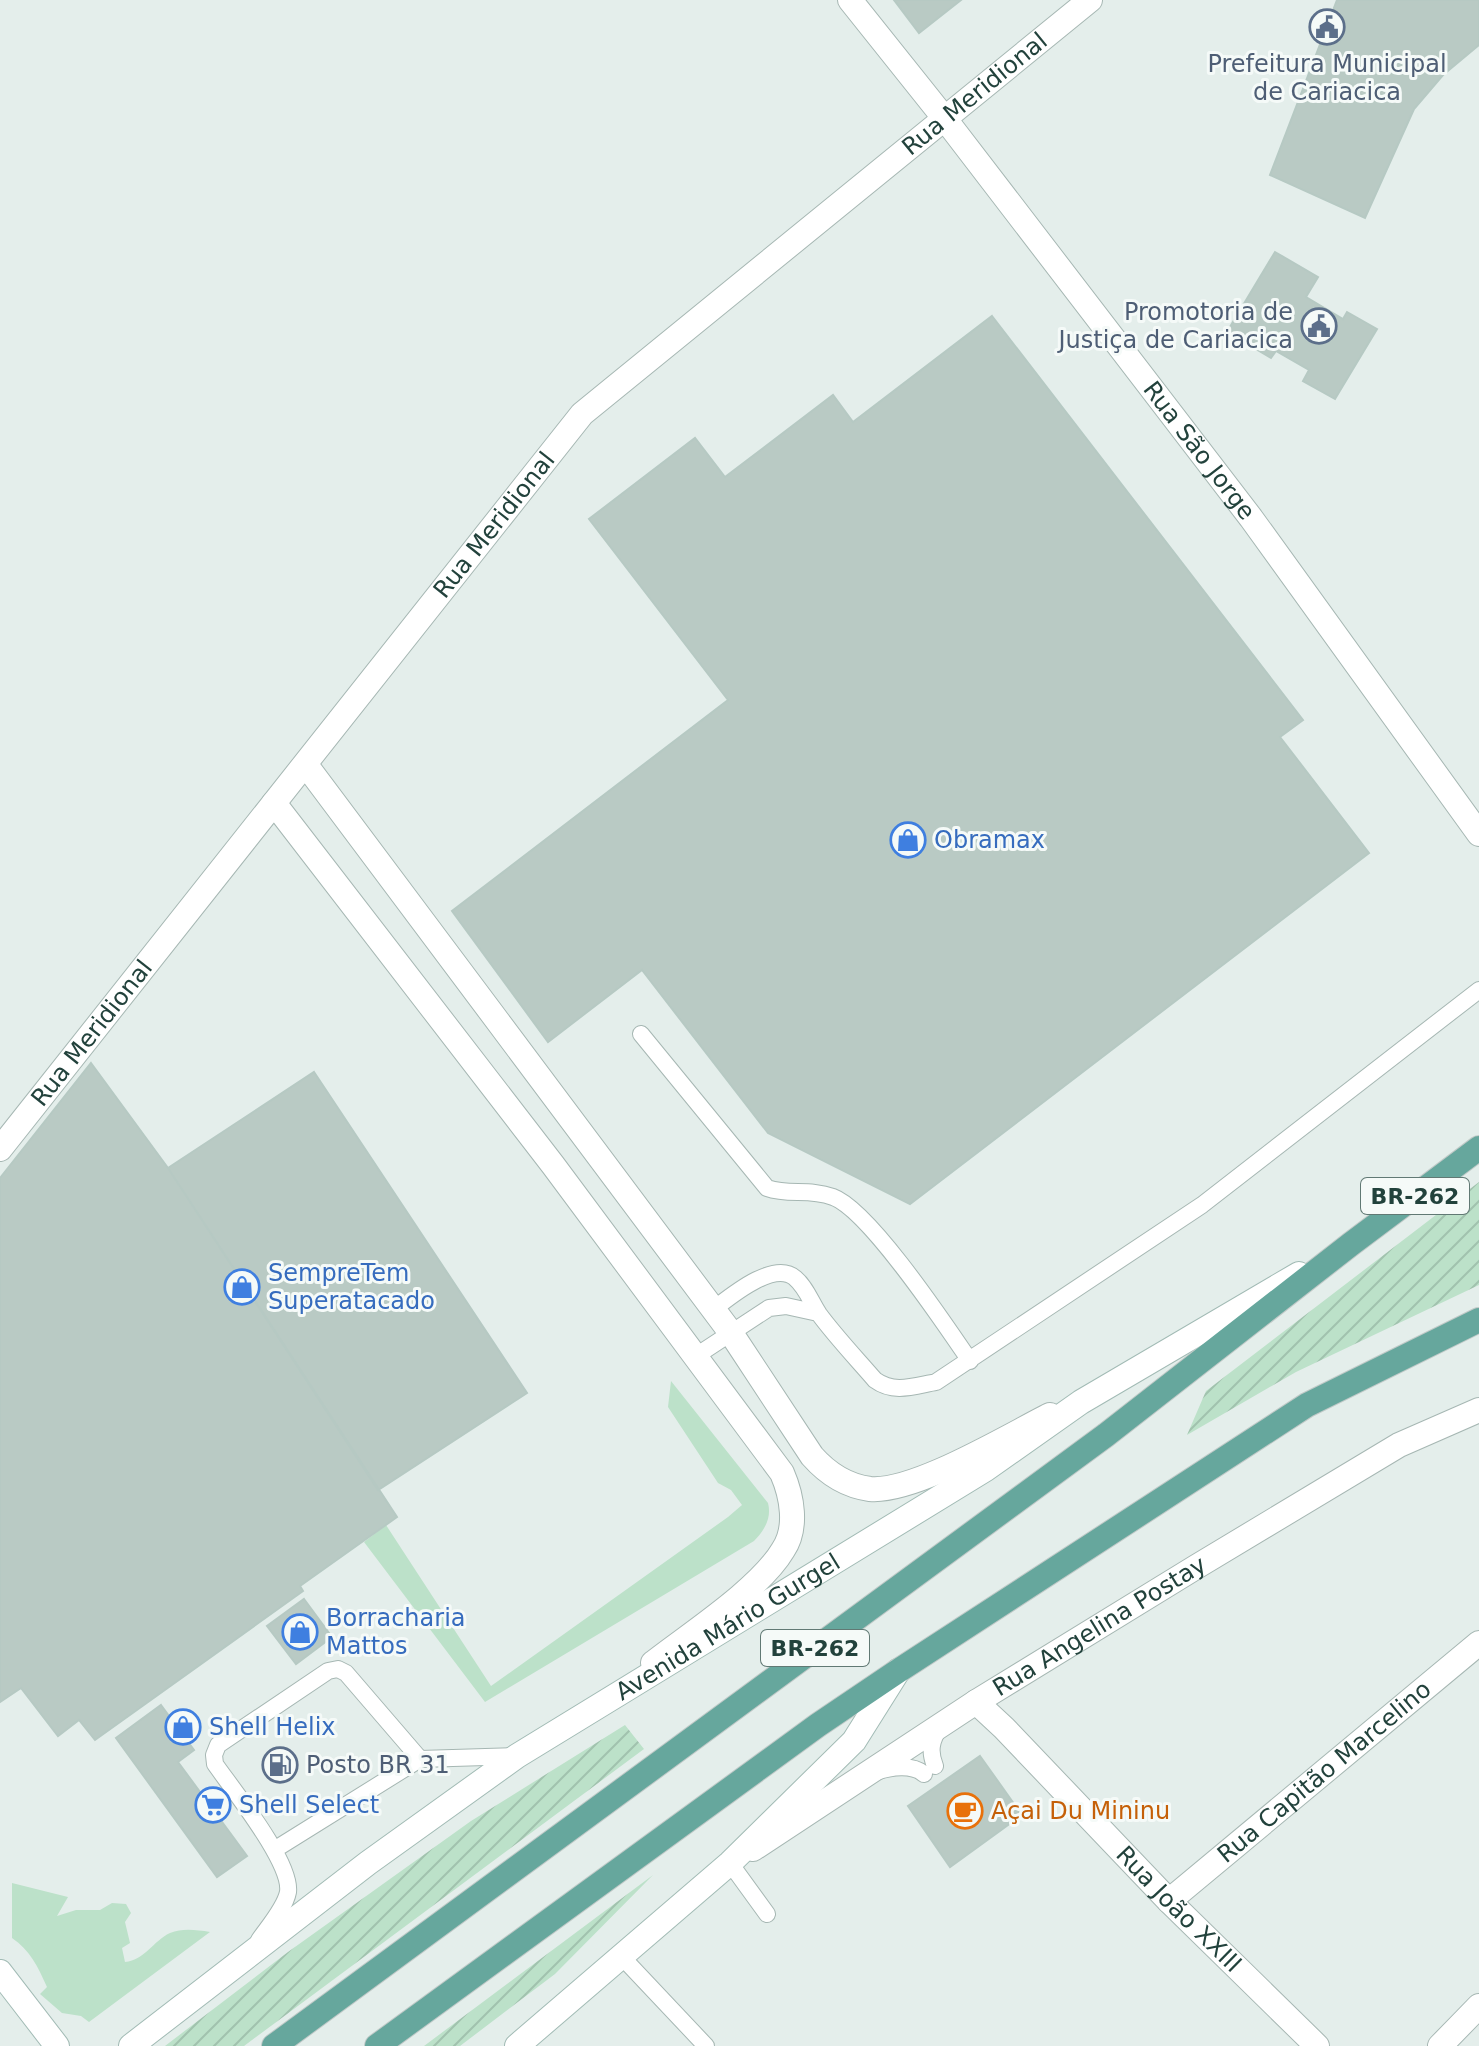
<svg xmlns="http://www.w3.org/2000/svg" width="1479" height="2046" viewBox="0 0 1479 2046" font-family="'DejaVu Sans',sans-serif">
<style>
.grass{fill:#bce1c9}
.garden{fill:url(#garden-furrows)}
.building{fill:#b9cac4;stroke:#b6c9c3;stroke-width:2}
.lines{fill:none;stroke-linecap:round;stroke-linejoin:round}
.lane-casing{stroke:#a6b7b3;stroke-width:18}
.street-casing{stroke:#a6b7b3;stroke-width:26}
.secondary-casing{stroke:#a2bbb5;stroke-width:26}
.primary-casing{stroke:#c1cac8;stroke-width:26}
.lane{stroke:#fff;stroke-width:16}
.street{stroke:#fff;stroke-width:24}
.secondary{stroke:#fff;stroke-width:24}
.primary{stroke:#66a79d;stroke-width:24}
.labels{text-anchor:middle;dominant-baseline:central;stroke-width:6;stroke-linejoin:round;paint-order:stroke}
.shield{fill:#f5faf8;stroke:#617974;stroke-width:2}
.shield-label{font-size:22px;font-weight:bold;fill:#22423c}
.service-label{font-size:24px;fill:#4e5e75;stroke:#f5faf8}
.street-label{font-size:24px;fill:#22423c;stroke:#f5faf8}
.shop-label{font-size:24px;fill:#366cbe;stroke:#f5faf8;text-anchor:start}
.food-label{font-size:24px;fill:#c56008;stroke:#f5faf8;text-anchor:start}
</style>
<defs>
<pattern id="garden-furrows" width="10" height="10" patternUnits="userSpaceOnUse" patternTransform="scale(2)"><rect width="10" height="10" fill="#bce1c9"/><path d="M-1 1l2-2M0 10L10 0M9 11l2-2" fill="none" stroke="#a1c2ae"/></pattern>
</defs>
<rect width="100%" height="100%" fill="#e4eeeb"/>
<path class="grass" d="M671,1381l97,122c4,15 -4,28 -14,38l-269,161 -121,-160 22,-17 105,161 237,-169 14,-12 -11,-15 -13,-7 -50,-76z
M12,1883l56,14 -11,19 19,-6h24l12,-7 14,1 5,9 -6,9 5,21 -8,5 3,14c20,-2 28,-21 45,-29 13,-5 26,-3 40,-1l-121,90 -8,-6 -19,-3 -22,-19 7,-7c-9,-20 -17,-37 -35,-49z"/>
<path class="garden" d="M1479,1182v103l-183,87 -109,63 19,-44z
M625,1725l19,24 -400,297h-79l123,-94 183,-131z
M653,1875l-98,99 -95,72h-36z"/>
<path class="building" d="M894,0h67l-42,33z
M1337,0h142v45l-36,30 -29,34 -49,109 -95,-43z
M1275,252l43,25 -12,20 37,22 4,-7 30,17 -42,70 -32,-18 6,-11 -33,-19 -5,7 -44,-26z
M992,316l311,404 -23,17 89,116 -459,351 -142,-71 -126,-163 -94,72 -96,-131 276,-211 -139,-181 106,-81 30,39 108,-82 20,27z
M91,1063l77,105 229,349 -97,69 3,5 -208,149 -16,-20 -21,16 -37,-48 -21,14v-524z
M314,1072l213,321 -149,97 -210,-322z
M304,1599l28,38 -36,27 -29,-38z
M161,1705l33,45 -16,12 69,94 -30,21 -101,-139z
M980,1756l42,59 -72,52 -42,-61z"/>
<g class="lines">
<defs>
<path id="lane" d="M641,1034l126,154c22,8 41,0 66,9 36,13 113,129 137,164
M714,1309c17,-13 60,-49 81,-31 11,9 16,24 24,36 17,23 37,44 56,66 19,14 39,6 61,2l266,-177 277,-215
M696,1356l73,-48 17,-2 32,7
M935,1766c-6,-15 -4,-25 5,-39
M876,1772c15,-5 36,-8 48,2
M274,1850l146,-91 95,-3
M730,1863l37,51
M259,1940c9,-13 26,-32 29,-48 4,-29 -55,-102 -73,-128l-1,-9 4,-10 110,-74 10,-2 8,4 74,86
M623,1958l83,88"/>
<g id="street">
<path id="s1" d="M850,0l95,119 306,399 228,316"/>
<path d="M306,765l425,568 81,123c15,17 35,30 58,33 44,4 138,-53 180,-74"/>
<path d="M274,803l279,362 229,308c10,23 16,55 1,77 -23,39 -93,84 -130,113"/>
<path id="s2" d="M0,1149l582,-735 508,-414"/>
<path id="s3" d="M976,1702l28,26 165,173 148,145"/>
<path id="s4" d="M753,1849l223,-147 220,-135 203,-122 80,-35"/>
<path id="s5" d="M1169,1901l310,-258"/>
<path d="M1440,2046l39,-40"/>
</g>
<g id="secondary">
<path d="M0,1972l57,74"/>
<path id="s6" d="M131,2046l237,-183 149,-107 469,-287 95,-67 218,-128"/>
<path d="M517,2046l213,-183 124,-122 44,-70"/>
</g>
<path id="primary" d="M274,2046l832,-611 245,-191 128,-96
M377,2046l441,-321 80,-54 409,-266 172,-85"/>
</defs>
<use href="#lane" class="lane-casing"/>
<use href="#street" class="street-casing"/>
<use href="#secondary" class="secondary-casing"/>
<use href="#primary" class="primary-casing"/>
<use href="#lane" class="lane"/>
<use href="#street" class="street"/>
<use href="#secondary" class="secondary"/>
<use href="#primary" class="primary"/>
</g>
<defs>
<symbol id="civic-ring" viewBox="-11 -11 22 22"><circle r="9.5" fill="#f5faf8" stroke="#5c6f8a" stroke-width="1.5"/><path d="M-.6-6.5H3V-4.5H.6V-3L4-1V1h2V6H-6V1h2V-1L-.6-3ZM-1.2 2.5V6h2.4V2.5Z" fill="#5c6f8a"/></symbol>
<symbol id="shop-ring" viewBox="-11 -11 22 22"><circle r="9.5" fill="#f5faf8" stroke="#3f7fe0" stroke-width="1.5"/><path d="M-5-2.5h2.3a2.7 3.5 0 0 1 5.4 0H5L5.5 6h-11ZM-1.5-2.5h3a1.5 2.3 0 0 0-3 0Z" fill="#3f7fe0"/></symbol>
<symbol id="fuel-ring" viewBox="-11 -11 22 22"><circle r="9.5" fill="#f5faf8" stroke="#5c6f8a" stroke-width="1.5"/><path d="M-5.5-6h7V0h2V4h1.3V-2.5L3-4.5l.8-.8L6-3V5H2.5V1h-1V6h-7ZM-4.2-4.7v3.2H.2V-4.7Z" fill="#5c6f8a"/></symbol>
<symbol id="supermarket-ring" viewBox="-11 -11 22 22"><circle r="9.5" fill="#f5faf8" stroke="#3f7fe0" stroke-width="1.5"/><path d="M-6-5.5h2.5l.6 2H6L4.5 2H-2.5L-4.4-4H-6ZM-1.5 3.2a1.3 1.3 0 1 0 .1 0ZM3 3.2a1.3 1.3 0 1 0 .1 0Z" fill="#3f7fe0"/></symbol>
<symbol id="cafe-ring" viewBox="-11 -11 22 22"><circle r="9.5" fill="#f5faf8" stroke="#e8710a" stroke-width="1.5"/><path d="M-5.5-4.5H6V0H3Q3 3.5 0 3.5H-2.5Q-5.5 3.5-5.5 0ZM3-3.2v2h1.7v-2ZM-6 4.5H4V6H-6Z" fill="#e8710a"/></symbol>
</defs>
<g fill-rule="evenodd">
<use href="#civic-ring" x="1307" y="7" width="40" height="40"/>
<use href="#civic-ring" x="1299" y="306" width="40" height="40"/>
<use href="#shop-ring" x="888" y="820" width="40" height="40"/>
<use href="#shop-ring" x="222" y="1267" width="40" height="40"/>
<use href="#shop-ring" x="280" y="1612" width="40" height="40"/>
<use href="#shop-ring" x="163" y="1707" width="40" height="40"/>
<use href="#fuel-ring" x="260" y="1745" width="40" height="40"/>
<use href="#supermarket-ring" x="193" y="1785" width="40" height="40"/>
<use href="#cafe-ring" x="945" y="1791" width="40" height="40"/>
</g>
<g class="labels">
<g class="shield">
<rect x="1361" y="1178" width="108" height="36" rx="6"/>
<rect x="761" y="1630" width="108" height="36" rx="6"/>
</g>
<g class="shield-label">
<text x="1415" y="1196">BR-262</text>
<text x="815" y="1648">BR-262</text>
</g>
<g class="service-label">
<text x="1327" y="64">Prefeitura Municipal<tspan x="1327" dy="28">de Cariacica</tspan></text>
<text x="1293" y="312" text-anchor="end">Promotoria de<tspan x="1293" dy="28">Justiça de Cariacica</tspan></text>
<text x="306" y="1765" text-anchor="start">Posto BR 31</text>
</g>
<g class="street-label">
<text stroke="none"><textPath href="#s2" startOffset="1444">Rua Meridional</textPath></text>
<text stroke="none"><textPath href="#s1" startOffset="570">Rua São Jorge</textPath></text>
<text stroke="none"><textPath href="#s2" startOffset="796">Rua Meridional</textPath></text>
<text stroke="none"><textPath href="#s2" startOffset="148">Rua Meridional</textPath></text>
<text stroke="none"><textPath href="#s6" startOffset="730">Avenida Mário Gurgel</textPath></text>
<text stroke="none"><textPath href="#s4" startOffset="412">Rua Angelina Postay</textPath></text>
<text stroke="none"><textPath href="#s5" startOffset="202">Rua Capitão Marcelino</textPath></text>
<text stroke="none"><textPath href="#s3" startOffset="290">Rua João XXIII</textPath></text>
</g>
<g class="shop-label">
<text x="934" y="840">Obramax</text>
<text x="268" y="1273">SempreTem<tspan x="268" dy="28">Superatacado</tspan></text>
<text x="326" y="1618">Borracharia<tspan x="326" dy="28">Mattos</tspan></text>
<text x="209" y="1727">Shell Helix</text>
<text x="239" y="1805">Shell Select</text>
</g>
<g class="food-label">
<text x="991" y="1811">Açai Du Mininu</text>
</g>
</g>
</svg>
